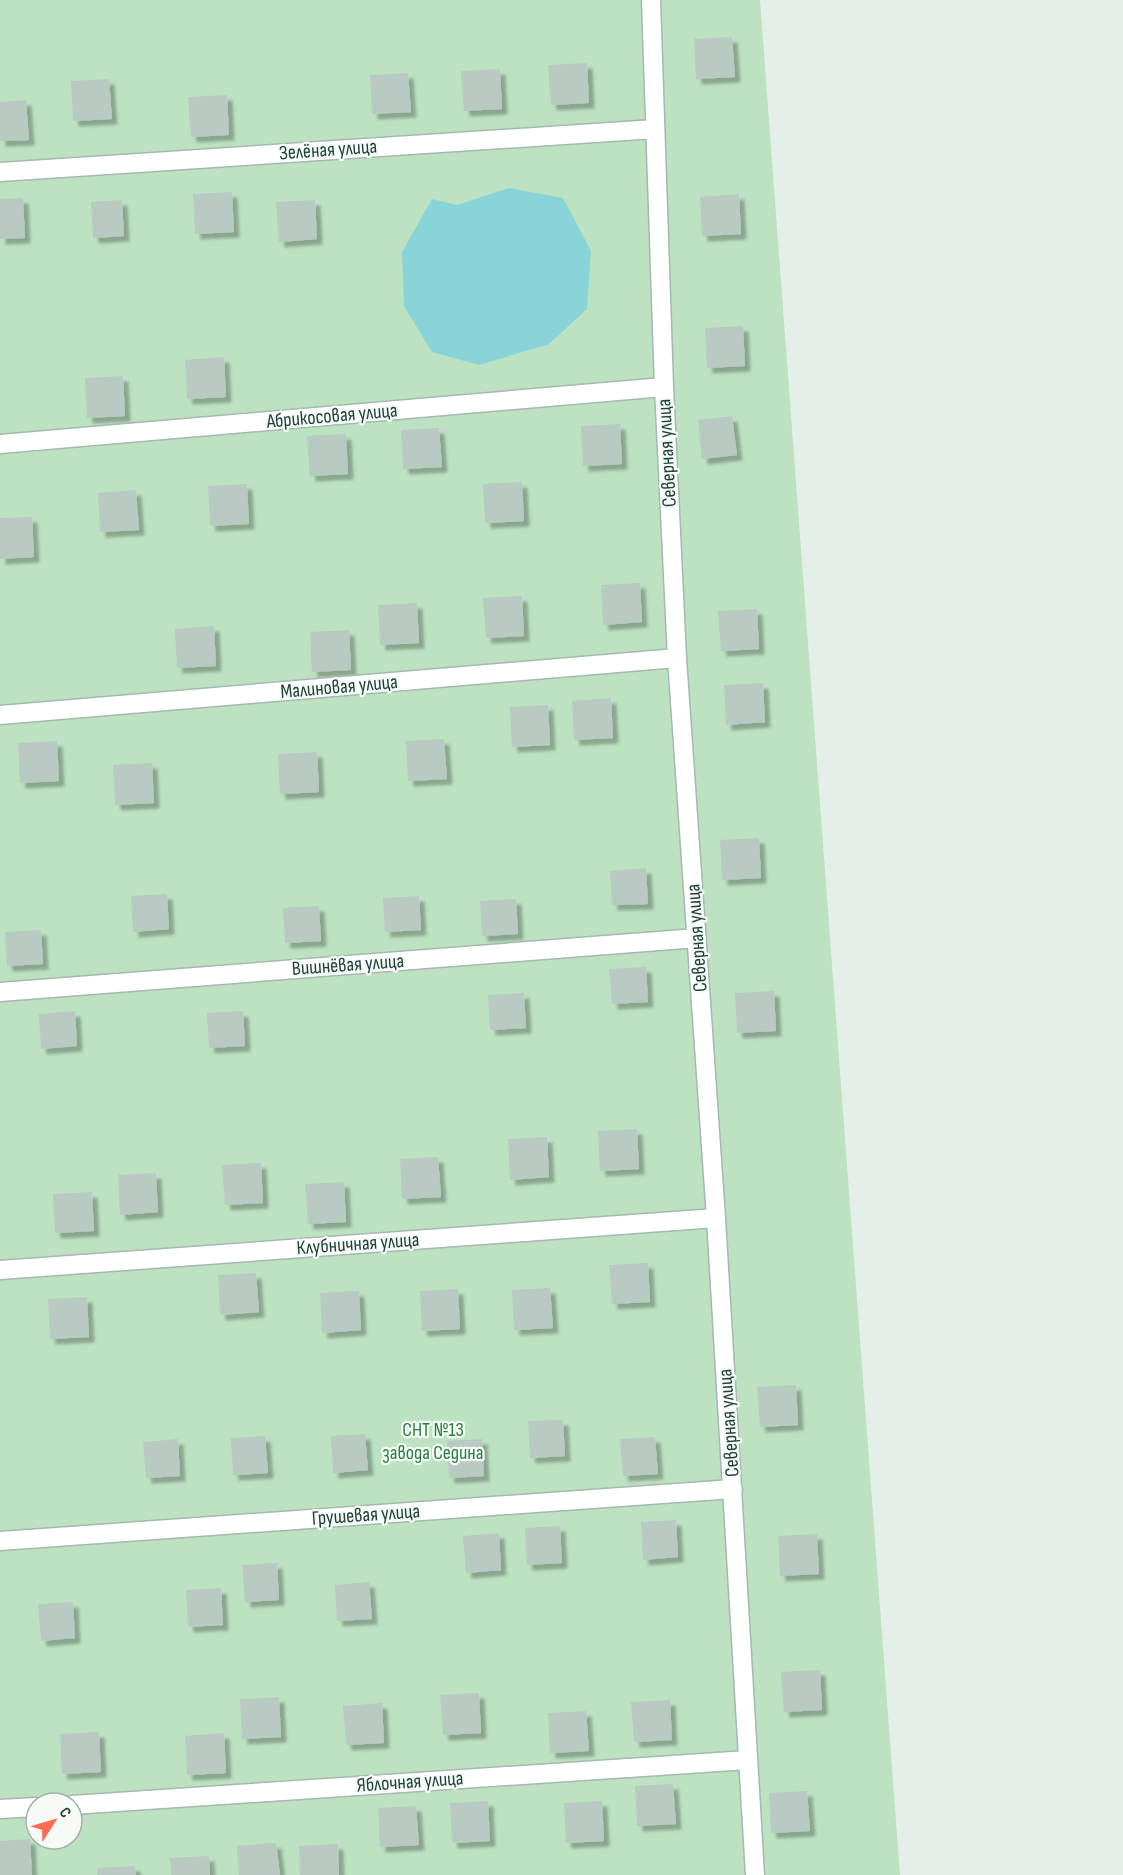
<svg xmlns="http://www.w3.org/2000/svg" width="1123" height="1875" viewBox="0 0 1123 1875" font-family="'Sofia Sans Condensed',sans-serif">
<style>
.green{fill:#bce2c2;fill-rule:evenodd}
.water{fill:#88d4d9}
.building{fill:#b9cac2;filter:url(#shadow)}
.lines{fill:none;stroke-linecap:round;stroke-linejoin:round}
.minor-casing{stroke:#a6b8b0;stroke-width:21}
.minor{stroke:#fff;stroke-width:18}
.labels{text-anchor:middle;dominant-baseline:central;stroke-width:4.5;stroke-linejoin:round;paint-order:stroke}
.street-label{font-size:20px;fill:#214337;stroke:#f6fbf8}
.park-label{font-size:20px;fill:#277f40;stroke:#f6fbf8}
</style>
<defs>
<filter id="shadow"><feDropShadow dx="5.5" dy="5.5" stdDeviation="1.5" flood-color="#0004"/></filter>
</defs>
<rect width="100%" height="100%" fill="#e5efe9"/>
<path class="green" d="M0,0h760l140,1875h-900zM36,1803h36v36h-36z"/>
<path class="water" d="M509,188l54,10 28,53 -4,58 -38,35 -70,21 -47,-13 -28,-46 -2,-54 30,-53 25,6z"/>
<path class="building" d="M732,37l3,40 -39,2 -2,-40z
M587,63l2,40 -38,2 -3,-40z
M500,69l2,40 -38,2 -3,-40z
M408,73l3,39 -39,2 -2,-39z
M109,79l3,40 -39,2 -2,-40z
M227,95l2,40 -38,2 -3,-40z
M26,100l3,40 -29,1v-39z
M232,192l2,40 -39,2 -2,-40z
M739,194l2,40 -39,2 -2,-39z
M23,198l2,40 -25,1v-40z
M122,200l2,36 -31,2 -2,-36z
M315,200l2,39 -38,3 -3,-40z
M743,326l2,40 -38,2 -2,-40z
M224,357l2,40 -39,2 -2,-39z
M123,376l2,40 -38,2 -2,-40z
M732,416l5,39 -35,4 -4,-39z
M620,424l2,40 -39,2 -2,-40z
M439,428l3,39 -39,2 -2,-39z
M346,434l2,40 -38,2 -3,-40z
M522,482l2,39 -39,2 -2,-39z
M247,484l2,40 -39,2 -2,-40z
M136,490l3,40 -39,2 -2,-39z
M32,517l2,40 -34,2v-41z
M640,583l2,39 -39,3 -2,-40z
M522,596l2,40 -38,2 -3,-40z
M417,603l2,40 -39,2 -2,-40z
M757,609l2,40 -38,2 -3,-40z
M214,626l2,40 -39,2 -2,-39z
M349,630l2,40 -39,2 -2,-40z
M763,683l2,39 -39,3 -2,-40z
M611,698l2,40 -39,2 -2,-39z
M548,705l2,40 -38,2 -2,-40z
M444,739l3,40 -39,2 -2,-40z
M57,741l2,40 -39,2 -2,-40z
M317,752l2,40 -39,2 -2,-40z
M152,763l2,40 -39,2 -2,-40z
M759,838l2,40 -39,2 -2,-40z
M646,868l2,36 -36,1 -2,-34z
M167,894l2,35 -36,3 -2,-36z
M419,896l2,34 -36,2 -2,-34z
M516,899l2,35 -36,2 -2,-35z
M319,906l2,35 -36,2 -2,-35z
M41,930l2,34 -36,2 -2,-34z
M646,967l2,35 -36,2 -3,-35z
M774,991l2,40 -39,2 -2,-40z
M524,993l2,35 -36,2 -2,-35z
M75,1011l2,35 -36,3 -2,-35z
M243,1011l2,35 -36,2 -2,-35z
M637,1129l2,40 -39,2 -2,-40z
M547,1137l2,40 -39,3 -2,-41z
M438,1157l3,40 -39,2 -2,-40z
M261,1163l2,40 -38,2 -3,-40z
M156,1173l2,39 -38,3 -2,-40z
M344,1182l2,40 -38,2 -3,-40z
M92,1192l2,39 -39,2 -2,-39z
M648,1263l2,39 -38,2 -3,-39z
M256,1273l3,39 -39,3 -2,-40z
M550,1288l3,40 -39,2 -2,-40z
M458,1289l2,40 -38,2 -2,-40z
M359,1291l2,39 -39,3 -2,-40z
M87,1297l2,40 -39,2 -2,-40z
M796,1385l2,40 -38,2 -3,-40z
M563,1420l2,36 -35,2 -2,-37z
M365,1434l3,36 -35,3 -2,-37z
M265,1436l3,37 -35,2 -2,-37z
M655,1437l3,37 -35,2 -3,-37z
M178,1439l2,37 -34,2 -3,-36z
M482,1439l2,37 -35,2 -2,-37z
M676,1520l2,37 -35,3 -2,-38z
M560,1526l2,37 -35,2 -2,-37z
M499,1533l2,37 -35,3 -3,-37z
M817,1534l2,40 -39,2 -2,-40z
M277,1563l2,37 -34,2 -3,-37z
M369,1582l3,37 -35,2 -2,-36z
M221,1588l2,37 -35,2 -2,-37z
M73,1602l2,36 -34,3 -3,-37z
M820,1670l2,40 -38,2 -3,-40z
M479,1693l2,40 -38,2 -3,-40z
M279,1697l2,40 -39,2 -2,-40z
M670,1700l2,40 -38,2 -3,-40z
M382,1703l2,40 -38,2 -3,-39z
M586,1711l3,40 -39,2 -2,-40z
M99,1732l2,40 -39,2 -2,-40z
M224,1733l2,40 -39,2 -2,-39z
M673,1784l3,40 -39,2 -2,-40z
M807,1791l3,40 -39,2 -2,-40z
M488,1801l2,40 -38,2 -2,-40z
M602,1801l2,40 -38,2 -2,-40z
M416,1806l3,39 -39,2 -2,-39z
M30,1839l2,36h-32v-34z
M276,1843l4,32h-41l-2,-29z
M338,1844l1,31h-39l-1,-29z
M209,1856l1,19h-39l-1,-17z
M135,1866l1,9h-39v-7z"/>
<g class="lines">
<defs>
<path id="minor" d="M651,0l13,387 13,271 39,560 39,657
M0,172l655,-43
M0,444l664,-57
M0,715l677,-57
M0,992l697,-54
M0,1270l716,-52
M0,1541l733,-52
M72,1805l676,-45
M0,1809l36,-2"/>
</defs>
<use href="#minor" class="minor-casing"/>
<use href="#minor" class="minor"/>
</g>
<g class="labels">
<g class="street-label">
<text transform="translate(328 150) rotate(-4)">Зелёная улица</text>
<text transform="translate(332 416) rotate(-5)">Абрикосовая улица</text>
<text transform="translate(667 453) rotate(-93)">Северная улица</text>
<text transform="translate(339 687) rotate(-5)">Малиновая улица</text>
<text transform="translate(697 938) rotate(-94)">Северная улица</text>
<text transform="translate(348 965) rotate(-4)">Вишнёвая улица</text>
<text transform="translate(358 1244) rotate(-4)">Клубничная улица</text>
<text transform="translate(729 1423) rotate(-94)">Северная улица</text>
<text transform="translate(366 1515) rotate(-4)">Грушевая улица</text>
<text transform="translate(410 1782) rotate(-4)">Яблочная улица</text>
</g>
<g class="park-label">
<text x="433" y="1430">СНТ №13<tspan x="433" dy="23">завода Седина</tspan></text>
</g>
</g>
<g transform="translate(54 1821) rotate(53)"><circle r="28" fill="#f6fbf8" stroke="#a1b1ab" stroke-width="1.5"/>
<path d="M0-4.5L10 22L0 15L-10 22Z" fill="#ff6c53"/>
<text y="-9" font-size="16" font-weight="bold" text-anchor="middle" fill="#214337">С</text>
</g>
</svg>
